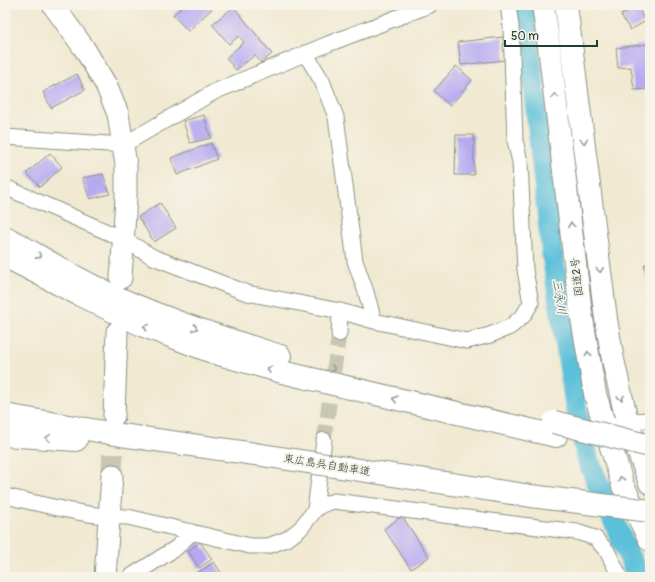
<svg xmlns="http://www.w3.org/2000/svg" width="655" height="582" viewBox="0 0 655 582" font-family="Pangolin,'Klee One',sans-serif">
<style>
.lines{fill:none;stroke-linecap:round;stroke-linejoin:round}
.river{stroke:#5cc0da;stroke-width:22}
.building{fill:#b6a9f1}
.street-tunnel{stroke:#c7c7b2;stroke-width:15;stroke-dasharray:15 8;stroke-linecap:butt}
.secondary-tunnel{stroke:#c7c7b2;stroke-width:21;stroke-dasharray:21 10;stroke-linecap:butt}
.street-casing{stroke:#889383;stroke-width:17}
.secondary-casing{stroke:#889383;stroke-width:23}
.highway-casing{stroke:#889383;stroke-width:24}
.street{stroke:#fff;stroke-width:15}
.secondary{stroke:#fff;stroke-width:21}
.highway{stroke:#fff;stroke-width:22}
.highway-bridge-casing{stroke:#889383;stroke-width:24;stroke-linecap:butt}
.highway-bridge{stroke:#fff;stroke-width:22}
.oneway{stroke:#8f9e9a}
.labels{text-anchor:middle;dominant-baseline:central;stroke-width:3.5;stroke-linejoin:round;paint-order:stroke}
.street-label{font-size:11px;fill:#1f3d34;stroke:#f7f3e8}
.water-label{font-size:12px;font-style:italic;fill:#2e5e5e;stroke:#f7f3e8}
</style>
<rect width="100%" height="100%" fill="#f7f3e8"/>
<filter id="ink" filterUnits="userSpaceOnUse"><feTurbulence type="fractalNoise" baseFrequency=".025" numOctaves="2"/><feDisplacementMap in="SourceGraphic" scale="8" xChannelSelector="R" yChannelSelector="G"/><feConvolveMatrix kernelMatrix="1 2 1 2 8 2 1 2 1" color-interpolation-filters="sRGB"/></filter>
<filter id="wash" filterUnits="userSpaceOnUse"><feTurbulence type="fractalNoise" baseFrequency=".012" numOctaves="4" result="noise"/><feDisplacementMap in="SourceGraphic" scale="16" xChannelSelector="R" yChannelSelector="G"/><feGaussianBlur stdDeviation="0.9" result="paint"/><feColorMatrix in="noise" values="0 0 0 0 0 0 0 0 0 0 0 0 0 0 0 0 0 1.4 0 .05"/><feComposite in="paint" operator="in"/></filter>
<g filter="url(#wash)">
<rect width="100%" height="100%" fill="#f1e9d2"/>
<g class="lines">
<path class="river" d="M523,5l14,109 15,138 25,162 11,46 40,94 11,23"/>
</g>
<g id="blocks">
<path class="building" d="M184,5h30l1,1 -27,25 -15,-16z
M638,5l10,15 -18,10 -9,-15z
M234,7l38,47 -11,9 -6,-8 -19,15 -10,-12 18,-16 -5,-6 -10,8 -17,-20z
M503,37l2,23 -44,5 -3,-23z
M649,44l1,45 -16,1 -3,-23 -13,1 -2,-20z
M456,66l16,14 -22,26 -16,-15z
M77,74l8,16 -34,18 -8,-16z
M204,115l7,23 -21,5 -7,-22z
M456,135h18v40h-19z
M211,143l6,16 -40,16 -6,-17z
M50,153l12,14 -22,20 -13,-14z
M103,174l7,20 -20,5 -8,-21z
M160,203l16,25 -22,14 -16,-25z
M650,263v16l-2,1 -4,-15z
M402,516l27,41 -18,12 -27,-40z
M200,542l12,17 -13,9 -11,-17z
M214,562l10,15h-30l-1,-1z"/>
</g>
</g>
<g filter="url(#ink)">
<use href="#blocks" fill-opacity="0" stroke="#889383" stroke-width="1"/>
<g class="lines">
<path class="street-tunnel" d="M324,440l15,-106"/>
<path class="secondary-tunnel" d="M112,475l2,-58"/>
<defs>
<path id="street" d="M647,5l3,8
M305,53l17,28 14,36 19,144 11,31 8,29
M5,137l118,8 91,-53 114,-48 102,-39
M5,187l118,52 30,18 94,36 93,18 34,10 93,20 23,-6 20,-8 13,-11 8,-13 -6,-33 -5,-108 -5,-22 -4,-114 -3,-21
M339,334l1,-23
M619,423l8,-2 23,-1
M5,496c41,9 81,21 123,21l122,29h18l19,-7 13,-10 15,-19 7,-5 12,-4 243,31 18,6 12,13 13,26
M315,510l9,-70
M130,577l46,-29 16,-16"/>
<path id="secondary" d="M53,5l31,43 22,37 12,29 8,51v32l-5,81
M114,416l3,-84
M105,577l7,-102"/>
<path id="highway" d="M543,5l6,42 32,266 14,81 28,92 27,54
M566,5l40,314 7,41 14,61 23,62
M5,237c29,16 58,34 88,49 60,30 124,50 187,70
M5,256l75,39 64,31 71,27 67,19 274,64
M5,415l116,20 134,19
M5,435l71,5"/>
</defs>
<use href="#street" class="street-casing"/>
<use href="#secondary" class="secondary-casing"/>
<use href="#highway" class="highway-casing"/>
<use href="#street" class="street"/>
<use href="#secondary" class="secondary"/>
<use href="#highway" class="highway"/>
<defs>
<path id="highway-bridge" d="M554,422l96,24
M255,454l276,42 119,15"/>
</defs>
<use href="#highway-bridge" class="highway-bridge-casing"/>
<use href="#highway-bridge" class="highway-bridge"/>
</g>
<defs><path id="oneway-chevron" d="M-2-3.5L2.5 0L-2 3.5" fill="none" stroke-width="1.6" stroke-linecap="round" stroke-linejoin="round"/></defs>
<g class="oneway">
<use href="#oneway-chevron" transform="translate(555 96) rotate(-97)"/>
<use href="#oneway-chevron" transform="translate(584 141) rotate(83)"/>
<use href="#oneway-chevron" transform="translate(571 225) rotate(-97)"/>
<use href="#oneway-chevron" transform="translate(39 256) rotate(29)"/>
<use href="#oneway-chevron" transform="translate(600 270) rotate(83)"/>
<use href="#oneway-chevron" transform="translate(146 327) rotate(-158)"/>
<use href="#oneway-chevron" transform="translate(195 328) rotate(21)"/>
<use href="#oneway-chevron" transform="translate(588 354) rotate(-100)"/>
<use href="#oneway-chevron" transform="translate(269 369) rotate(-163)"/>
<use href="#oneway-chevron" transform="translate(333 369) rotate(14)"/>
<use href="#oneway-chevron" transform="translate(621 398) rotate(77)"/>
<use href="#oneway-chevron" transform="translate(395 399) rotate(-167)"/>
<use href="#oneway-chevron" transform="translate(48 438) rotate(-176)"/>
<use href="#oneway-chevron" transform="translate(621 479) rotate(-107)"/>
</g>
</g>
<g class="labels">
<g class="street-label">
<text transform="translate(577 277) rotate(-97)">国道2号</text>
<text transform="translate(327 465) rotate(9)">東広島呉自動車道</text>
</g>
<g class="water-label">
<text transform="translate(559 297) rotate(81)">三永川</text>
</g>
</g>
<rect width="655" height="582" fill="none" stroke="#f7f3e8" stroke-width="20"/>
<path d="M505 40v6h92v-6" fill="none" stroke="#1f3d34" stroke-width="2"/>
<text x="511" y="40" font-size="12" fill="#1f3d34" stroke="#f7f3e8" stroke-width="3" paint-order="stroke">50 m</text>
</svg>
